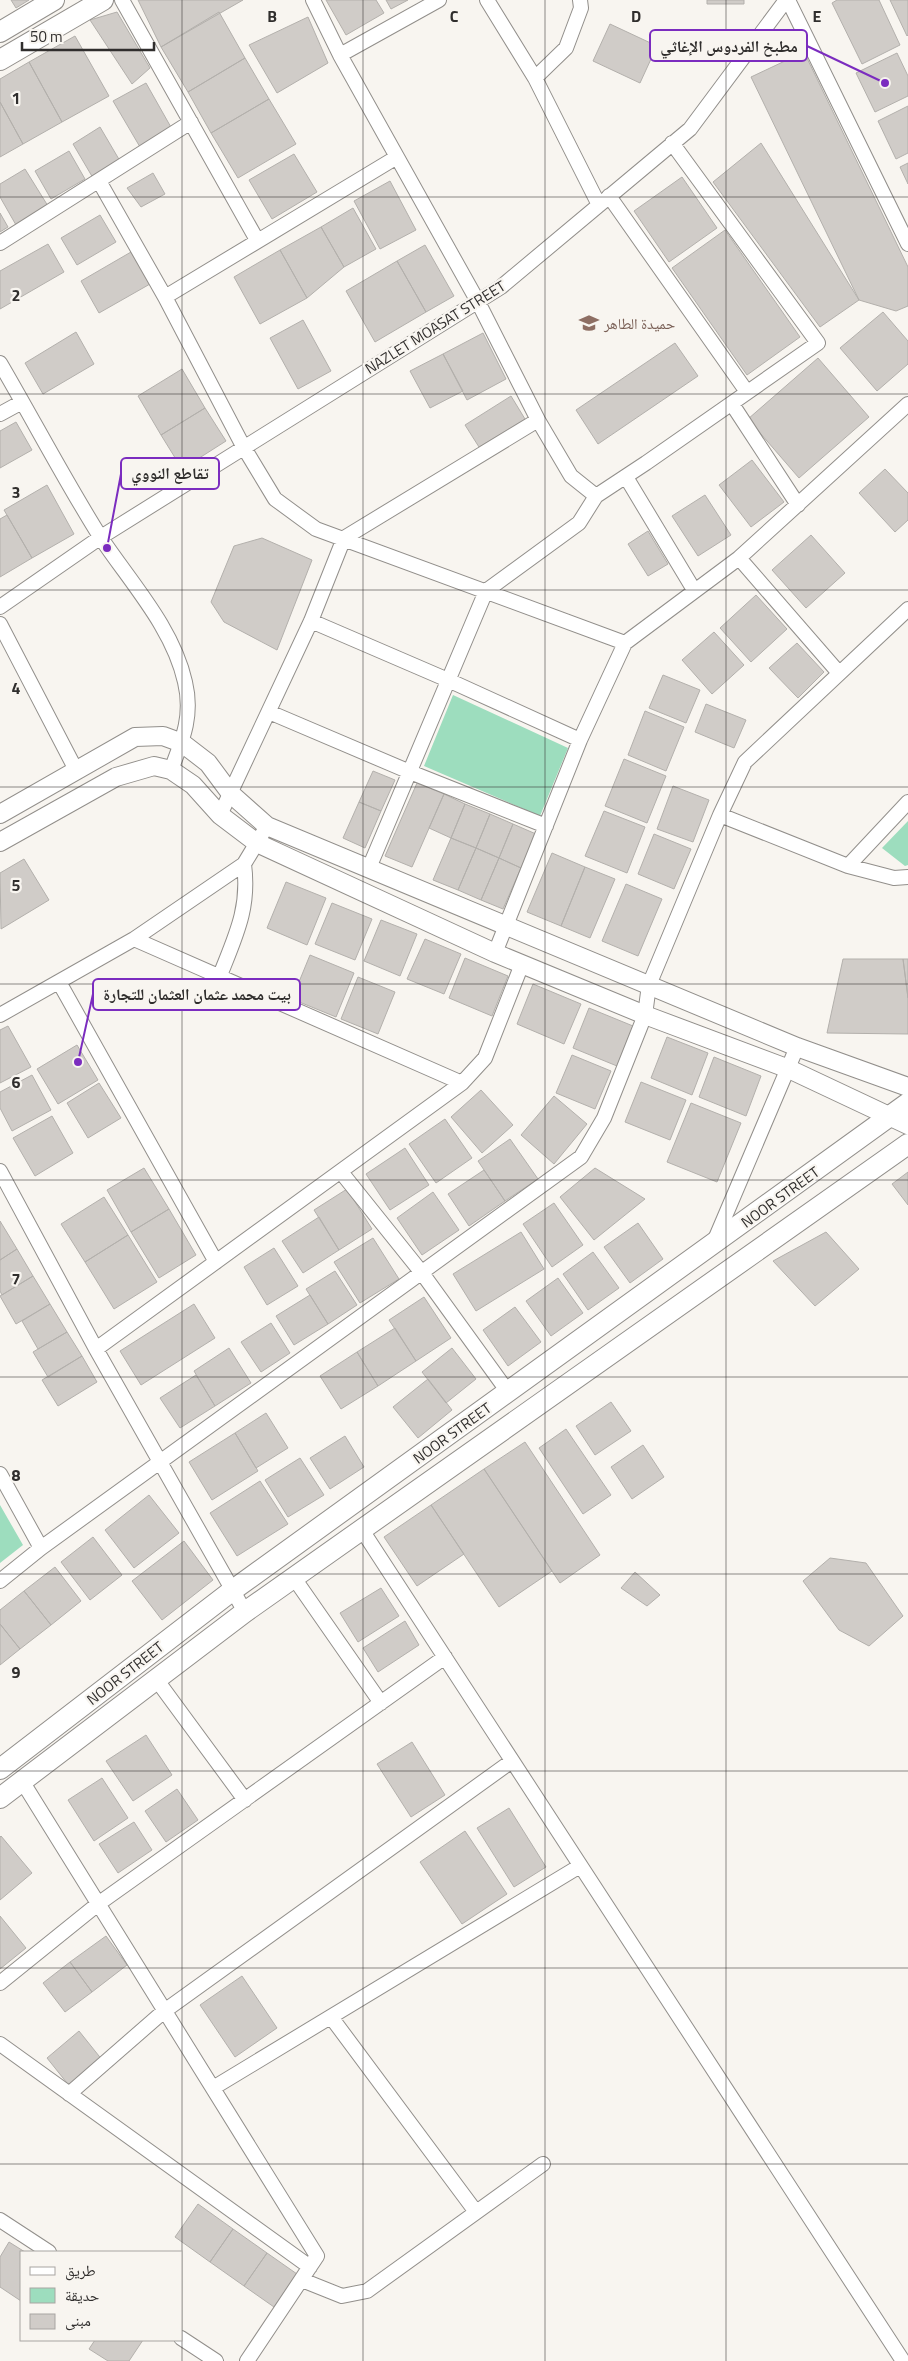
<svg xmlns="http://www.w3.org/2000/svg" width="908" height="2361" viewBox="0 0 908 2361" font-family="'Titillium Web','Noto Naskh Arabic',sans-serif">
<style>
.green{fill:#9dddbe}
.building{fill:#d0ccc8;stroke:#b3b0ac}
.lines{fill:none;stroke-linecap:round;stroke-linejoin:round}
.minor-casing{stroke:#928f8b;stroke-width:16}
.tertiary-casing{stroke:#928f8b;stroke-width:20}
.secondary-casing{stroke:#928f8b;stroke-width:22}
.minor{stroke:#fff;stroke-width:14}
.tertiary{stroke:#fff;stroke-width:18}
.secondary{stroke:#fff;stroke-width:20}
.grid{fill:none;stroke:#302e2d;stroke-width:1;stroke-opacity:0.55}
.labels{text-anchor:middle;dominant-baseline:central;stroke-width:4.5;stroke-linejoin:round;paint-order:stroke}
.education-label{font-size:15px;fill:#785e54;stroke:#f8f5f0;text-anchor:start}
.street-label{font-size:15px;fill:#302e2d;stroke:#f8f5f0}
.grid-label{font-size:16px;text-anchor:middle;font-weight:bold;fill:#302e2d;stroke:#f8f5f0;stroke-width:4.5;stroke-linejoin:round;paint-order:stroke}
.leader{fill:none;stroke:#7b2cbf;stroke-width:2}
.callout-dot{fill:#7b2cbf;stroke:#f8f5f0;stroke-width:2}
.callout{fill:#f8f5f0;stroke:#7b2cbf;stroke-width:2}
.callout-label{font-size:16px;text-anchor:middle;font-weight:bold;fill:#302e2d}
</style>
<rect width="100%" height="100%" fill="#f8f5f0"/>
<path class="green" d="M453,695l115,53 -28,68 -116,-50z
M908,821v44l-3,1 -23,-18z
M0,1505l23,40 -23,18z"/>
<path class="building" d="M11,0h18l-13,8z
M138,0h105l-82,47z
M326,0h50l8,13 -38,22z
M386,0h22l-17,9z
M707,0h37v4h-37z
M837,0h42l21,45 -38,19 -30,-61z
M890,0h18v35l-1,1z
M117,12l33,56 -18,16 -42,-64z
M219,12l26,46 -57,34 -27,-45z
M308,17l20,46 -51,30 -28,-48z
M610,24l47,22 -17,37 -47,-22z
M75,36l34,60 -47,26 -33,-60z
M804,52l104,215v39l-12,5 -37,-11 -108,-223z
M897,53l11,23v20l-33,16 -19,-39z
M245,58l24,41 -58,34 -23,-41z
M29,62l33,60 -39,22 -23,-42v-23z
M146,83l26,46 -32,18 -27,-46z
M269,99l27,45 -58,34 -27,-45z
M0,102l23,42 -23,13z
M908,106v47l-12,6 -18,-38z
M100,127l20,34 -27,17 -20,-34z
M761,143l98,157 -39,27 -107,-145z
M69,151l16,28 -34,20 -16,-28z
M294,154l23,38 -45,27 -23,-39z
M908,163v21l-8,-17z
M25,169l23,37 -32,19 -16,-28v-13z
M153,173l12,21 -24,13 -14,-19z
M682,177l35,51 -48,34 -35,-51z
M390,181l26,49 -36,19 -26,-48z
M353,208l23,41 -32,18 -23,-40z
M0,213l8,14 -8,5z
M100,215l16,27 -39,23 -16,-27z
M321,227l23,40 -37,31 -27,-48z
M725,230l75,107 -53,38 -75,-107z
M48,244l16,28 -64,37v-38z
M425,245l29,51 -28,16 -29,-51z
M280,250l27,48 -47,26 -26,-47z
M131,252l19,32 -51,29 -18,-32z
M397,261l29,51 -51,30 -29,-51z
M883,312l25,29v23l-31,27 -37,-43z
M303,320l28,51 -33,18 -28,-51z
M76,332l18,32 -51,30 -18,-31z
M483,333l23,46 -39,21 -24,-46z
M675,343l23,33 -100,68 -22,-34z
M443,354l20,37 -33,17 -20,-37z
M818,358l51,59 -70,61 -51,-59z
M182,369l23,39 -44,27 -23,-39z
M511,396l14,23 -46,28 -14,-22z
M205,408l21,33 -44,28 -21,-34z
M16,422l16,28 -32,18v-37z
M752,460l32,42 -33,25 -32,-42z
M885,469l23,24v27l-13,12 -36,-39z
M47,485l27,49 -42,24 -28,-48z
M705,495l26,40 -33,21 -26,-40z
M7,515l25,43 -32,19v-58z
M648,531l20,33 -20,12 -20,-32z
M811,535l34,38 -39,35 -34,-38z
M262,538l50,22 -35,90 -53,-28 -13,-20 23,-56z
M756,595l31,34 -36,33 -31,-34z
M714,632l30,33 -32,29 -30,-34z
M797,643l27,29 -26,26 -29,-30z
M663,675l37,15 -14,33 -37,-15z
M706,704l40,16 -12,28 -39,-16z
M645,711l39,16 -18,44 -38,-16z
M624,759l42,17 -19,47 -42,-17z
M373,771l22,9 -14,31 -22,-9z
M417,783l27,11 -32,73 -27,-11z
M673,786l36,14 -16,42 -36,-13z
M444,794l21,10 -14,34 -22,-10z
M359,802l22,9 -16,37 -22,-10z
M465,804l25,10 -14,34 -25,-10z
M604,811l41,16 -18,46 -42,-17z
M490,814l23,10 -14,34 -23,-10z
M513,824l23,10 -15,34 -22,-10z
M654,834l37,15 -17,40 -36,-15z
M451,838l25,10 -18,42 -25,-10z
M476,848l23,10 -18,42 -23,-10z
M552,853l33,14 -24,59 -34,-14z
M499,858l22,10 -18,41 -22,-9z
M24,859l25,41 -48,29 -1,-56z
M585,867l30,12 -25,59 -29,-12z
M286,882l40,16 -19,47 -40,-17z
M626,884l36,15 -24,57 -36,-15z
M332,903l40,16 -17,41 -40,-16z
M381,920l36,14 -17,42 -36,-15z
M425,939l36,15 -17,40 -37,-15z
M310,955l44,18 -18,44 -44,-18z
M465,958l43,18 -16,40 -43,-18z
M843,959h60l5,39v36l-81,-1z
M903,959h5v39z
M358,977l37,15 -17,42 -37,-15z
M533,984l48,20 -17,40 -47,-20z
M589,1008l44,18 -16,40 -44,-18z
M8,1026l23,41 -31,16v-53z
M667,1037l41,16 -16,42 -41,-17z
M77,1045l21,35 -40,24 -21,-35z
M572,1055l39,16 -16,38 -39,-16z
M714,1057l47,19 -15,40 -47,-19z
M32,1075l19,35 -39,21 -12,-23v-16z
M641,1082l45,18 -16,40 -45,-18z
M99,1083l22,35 -33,20 -21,-35z
M481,1090l32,35 -31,28 -31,-36z
M554,1096l33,28 -33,40 -33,-29z
M691,1103l50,20 -24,59 -50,-20z
M52,1116l21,37 -38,23 -22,-38z
M445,1119l27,39 -36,25 -27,-39z
M510,1139l28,40 -33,22 -27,-40z
M405,1148l24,37 -39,25 -24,-36z
M144,1168l25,41 -38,23 -24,-42z
M595,1168l50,31 -51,41 -34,-43z
M484,1170l21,31 -36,25 -21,-32z
M908,1172v33l-16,-21z
M347,1189l25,40 -33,21 -25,-40z
M433,1192l26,38 -37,25 -25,-37z
M104,1197l24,38 -43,27 -24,-38z
M554,1203l29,42 -31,22 -29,-43z
M169,1209l27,46 -37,23 -28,-46z
M319,1217l20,33 -36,23 -21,-32z
M0,1221l17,28 -17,11z
M638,1223l25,36 -33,24 -26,-36z
M521,1232l23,37 -68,42 -23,-37z
M826,1232l33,37 -44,37 -42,-45z
M128,1235l29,47 -43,27 -29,-47z
M373,1238l26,41 -39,24 -26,-41z
M274,1248l24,38 -31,19 -23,-38z
M17,1249l16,27 -31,19 -2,-4v-31z
M593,1252l26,36 -31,22 -25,-36z
M335,1271l22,34 -29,19 -22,-35z
M33,1276l17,28 -34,20 -16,-28z
M558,1278l25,35 -32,23 -25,-35z
M310,1295l18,29 -34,21 -18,-29z
M424,1297l27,41 -35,23 -27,-41z
M50,1304l17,28 -29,17 -16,-28z
M194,1304l21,34 -74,47 -21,-34z
M515,1307l26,35 -33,24 -25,-36z
M271,1323l19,30 -29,19 -20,-30z
M395,1328l21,33 -38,25 -21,-34z
M67,1332l15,24 -34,21 -15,-25z
M229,1348l22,35 -36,23 -21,-35z
M452,1348l24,31 -30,24 -24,-31z
M357,1352l21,34 -37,23 -21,-33z
M82,1356l15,26 -39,24 -16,-26z
M196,1375l19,31 -35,22 -20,-30z
M428,1379l24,31 -34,28 -25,-31z
M611,1402l20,29 -36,24 -19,-29z
M266,1413l22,35 -32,20 -21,-35z
M566,1429l45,66 -28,19 -44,-66z
M235,1433l23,38 -46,29 -23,-38z
M345,1436l19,31 -34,22 -20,-31z
M525,1442l75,113 -40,28 -76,-114z
M643,1445l21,32 -32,22 -21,-32z
M300,1458l24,37 -36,22 -23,-37z
M484,1469l68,102 -53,36 -68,-102z
M260,1481l28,43 -51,32 -27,-43z
M149,1495l30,38 -45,35 -29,-38z
M431,1505l33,49 -47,32 -33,-49z
M93,1537l29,38 -32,25 -29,-38z
M184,1541l29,39 -51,40 -30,-39z
M830,1558l36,5 37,53 -34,30 -30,-16 -36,-49z
M55,1567l26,34 -30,24 -27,-34z
M635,1572l25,23 -13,11 -26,-18z
M381,1588l18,28 -41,26 -18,-29z
M24,1591l27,34 -31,24 -20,-25v-14z
M405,1621l14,24 -41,27 -15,-24z
M0,1624l20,25 -20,16z
M146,1735l26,40 -39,26 -27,-40z
M412,1742l33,53 -34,22 -34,-53z
M102,1778l26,40 -34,23 -26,-41z
M177,1789l21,31 -32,22 -21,-31z
M509,1808l37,59 -32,20 -37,-59z
M134,1822l18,28 -34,23 -19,-29z
M465,1831l42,63 -45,30 -42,-62z
M1,1836l31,37 -32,27v-63z
M0,1916l26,32 -26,21z
M106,1936l21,29 -35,27 -22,-30z
M70,1962l22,30 -27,20 -22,-29z
M242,1976l35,52 -42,29 -35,-52z
M79,2031l24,30 -32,27 -24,-30z
M198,2204l35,25 -23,33 -35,-25z
M233,2229l34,24 -23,33 -34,-24z
M9,2242l16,10h-4v49l-21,-14v-30z
M267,2253l30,21 -23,33 -30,-21z
M95,2340h48l-14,21h-21l-19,-12z"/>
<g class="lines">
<defs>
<path id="minor" d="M122,0l135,240
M313,0l27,55 137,245 61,120 33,56 25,20 50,-33 172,-120 -146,-200
M487,0l48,78 64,127
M788,0l120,244
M340,55l99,-55
M535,78l31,-30 15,-40 -1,-8
M99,181l66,116 78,149 32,53 41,30 309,114
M609,196l138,196
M0,243l191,-121
M165,297l232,-140
M0,363c34,58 65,118 101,175 30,45 72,90 84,144 8,33 -2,57 -14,88
M732,404l66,101
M0,414l22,-12
M626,477l68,113
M739,558l100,115
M0,607l101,-70 400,-250 189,-158 96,-129
M311,621l137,59 132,60
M0,624l76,146
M269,712l141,60 136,54
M220,815l91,-194 33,-83 194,-118
M720,815l128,51 46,12 14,-1
M848,866l60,-64
M369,868l117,-277 93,-68 17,-27
M134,939l328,144
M495,953l85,-213 45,-97 114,-85 169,-154
M219,978c16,-41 31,-69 25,-114
M59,982l157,280
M0,1015l134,-76 110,-75 23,-38
M0,1171l96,178 149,263
M341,1172l81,101 86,119
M714,1242l83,-195
M96,1349l366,-266 23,-25 37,-94
M0,1474l41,74
M362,1530l541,831
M294,1578l87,125
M0,1581l41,-33 540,-391 23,-39 41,-103 4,-30 71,-170 25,-53 163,-153
M156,1679l89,121
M22,1781l295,475 -70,105
M0,1983l98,-79 347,-247
M331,2017l145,195
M0,2044l310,223
M213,2088l367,-222
M69,2094l94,-82 349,-251
M0,2220l49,32
M302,2280l40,16 25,-5 176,-127
M181,2338l35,23"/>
<path id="tertiary" d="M0,814l135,-77 28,-1 19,7 26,20 23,31 36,32 530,221 111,40
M0,842l116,-65 38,-11 17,4 22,15 27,30 37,28 238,110 150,62 144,54 119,56"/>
<path id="secondary" d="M0,32l54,-32
M0,60l103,-60
M0,1769l233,-179 675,-487
M0,1798l245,-186 663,-468"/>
</defs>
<use href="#minor" class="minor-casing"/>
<use href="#tertiary" class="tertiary-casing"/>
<use href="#secondary" class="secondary-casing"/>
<use href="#minor" class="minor"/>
<use href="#tertiary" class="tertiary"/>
<use href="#secondary" class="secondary"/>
</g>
<path class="grid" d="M182,0v2361M363,0v2361M545,0v2361M726,0v2361M0,197h908M0,394h908M0,590h908M0,787h908M0,984h908M0,1180h908M0,1377h908M0,1574h908M0,1771h908M0,1968h908M0,2164h908"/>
<defs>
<symbol id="school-bare" viewBox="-9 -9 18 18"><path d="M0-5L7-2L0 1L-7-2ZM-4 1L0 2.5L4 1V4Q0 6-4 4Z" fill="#8d6e63" stroke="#f8f5f0" stroke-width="2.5" paint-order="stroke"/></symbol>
</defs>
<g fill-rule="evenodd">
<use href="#school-bare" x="575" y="309" width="28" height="28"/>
</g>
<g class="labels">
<g class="education-label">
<text x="604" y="323">حميدة الطاهر</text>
</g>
<g class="street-label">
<text transform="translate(435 327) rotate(-32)">NAZLET MOASAT STREET</text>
<text transform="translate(780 1197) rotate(-36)">NOOR STREET</text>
<text transform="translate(452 1433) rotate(-36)">NOOR STREET</text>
<text transform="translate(125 1673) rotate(-38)">NOOR STREET</text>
</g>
</g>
<g class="grid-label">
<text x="272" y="22">B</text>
<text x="454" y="22">C</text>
<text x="636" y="22">D</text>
<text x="817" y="22">E</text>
<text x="16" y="104">1</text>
<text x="16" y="301">2</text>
<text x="16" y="498">3</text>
<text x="16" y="694">4</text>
<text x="16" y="891">5</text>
<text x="16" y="1088">6</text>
<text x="16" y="1285">7</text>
<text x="16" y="1481">8</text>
<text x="16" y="1678">9</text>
</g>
<path class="leader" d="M885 83L807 46M107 548L121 474M78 1062L93 994"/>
<g class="callout-dot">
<circle cx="885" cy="83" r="5"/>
<circle cx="107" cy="548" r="5"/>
<circle cx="78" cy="1062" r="5"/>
</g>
<g class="callout">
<rect x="650" y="30" width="157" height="31" rx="5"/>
<rect x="121" y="458" width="98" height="31" rx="5"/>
<rect x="93" y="979" width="207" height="31" rx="5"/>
</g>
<g class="callout-label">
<text x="729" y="52">مطبخ الفردوس الإغاثي</text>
<text x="170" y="479">تقاطع النووي</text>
<text x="197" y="1000">بيت محمد عثمان العثمان للتجارة</text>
</g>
<rect x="20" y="2251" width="162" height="90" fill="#f8f5f0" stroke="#a8a5a2"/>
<rect x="30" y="2267" width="25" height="8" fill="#ffffff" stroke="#a8a5a2"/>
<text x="65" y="2276" font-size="15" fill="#302e2d">طريق</text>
<rect x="30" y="2288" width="25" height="15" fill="#9dddbe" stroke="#a8a5a2"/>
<text x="65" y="2301" font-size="15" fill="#302e2d">حديقة</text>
<rect x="30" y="2314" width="25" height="15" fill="#d0ccc8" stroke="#a8a5a2"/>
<text x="65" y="2326" font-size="15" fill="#302e2d">مبنى</text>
<path d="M22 42v8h132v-8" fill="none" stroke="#302e2d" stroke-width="2.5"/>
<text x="30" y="42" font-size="15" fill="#302e2d" stroke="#f8f5f0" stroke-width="4" paint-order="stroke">50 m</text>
</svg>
